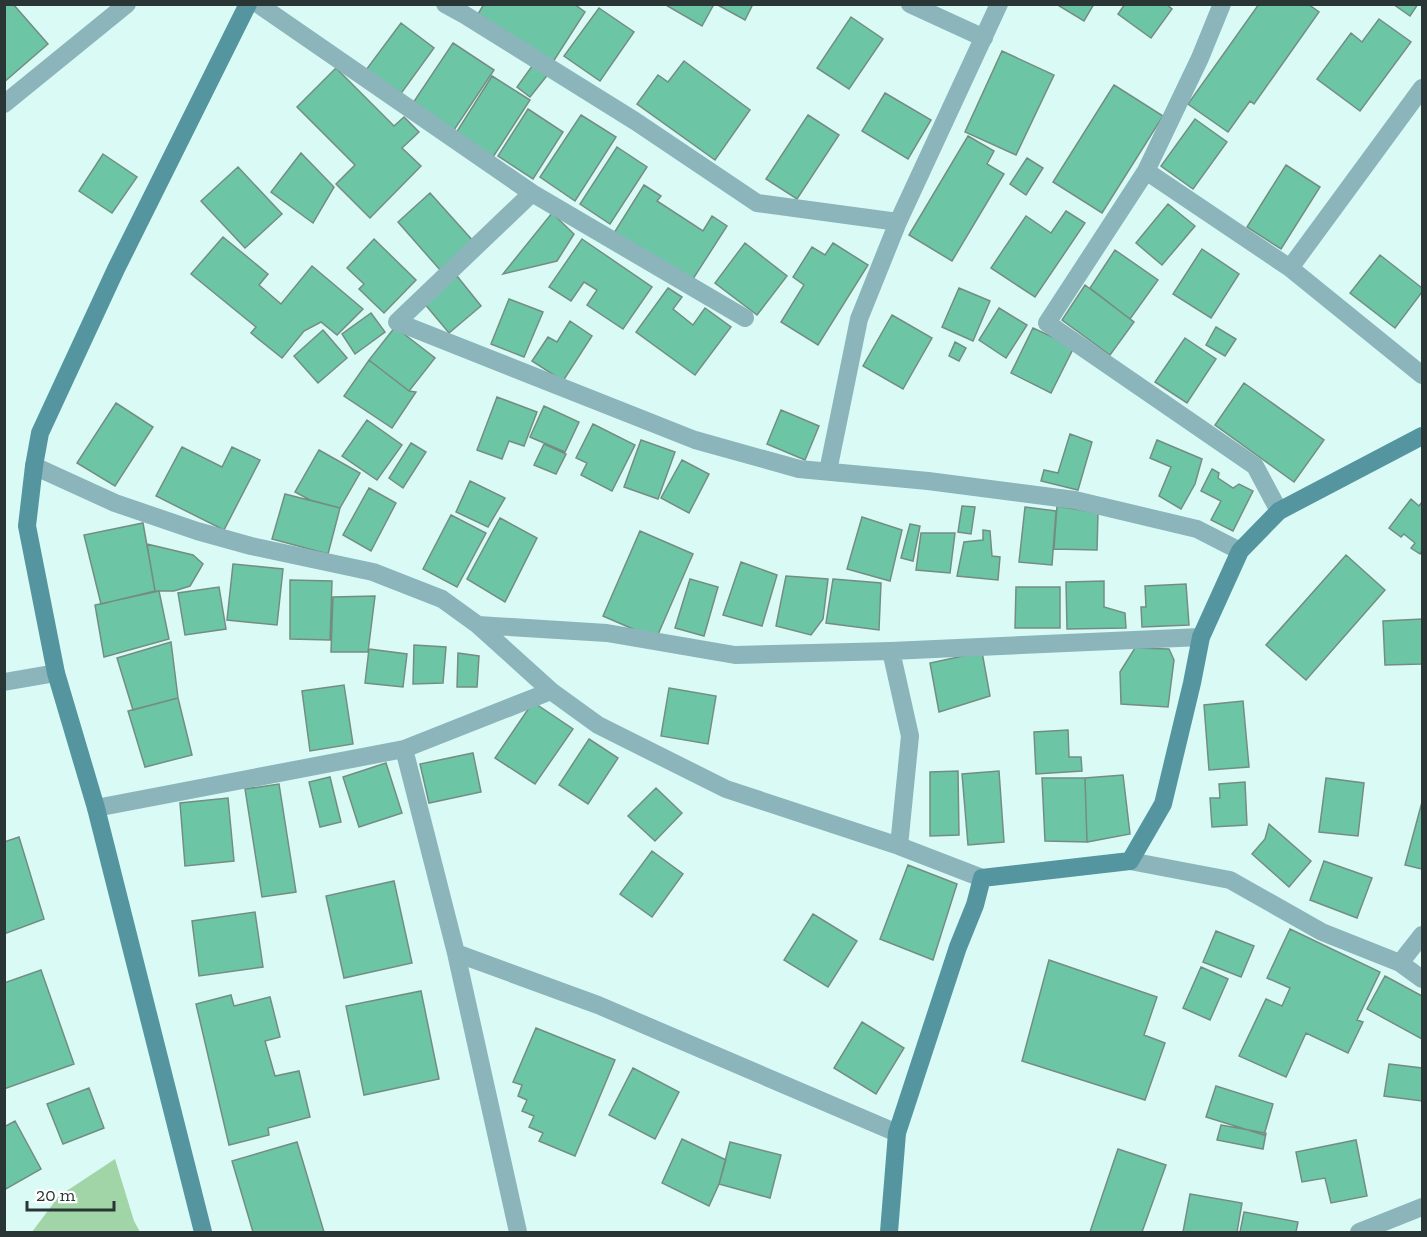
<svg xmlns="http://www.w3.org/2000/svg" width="1427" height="1237" viewBox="0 0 1427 1237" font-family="'Zilla Slab',serif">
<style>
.green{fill:#a1d4a6}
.building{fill:#6cc6a6;stroke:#748d83;stroke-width:1.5}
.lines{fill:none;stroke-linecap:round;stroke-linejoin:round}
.street{stroke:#8bb4bb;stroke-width:18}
.secondary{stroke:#54959f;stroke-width:18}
</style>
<rect width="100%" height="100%" fill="#dafaf6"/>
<path class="green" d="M115,1159l19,62 6,11h-108l27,-36z"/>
<path class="building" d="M4,4h9l35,40 -44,38z
M484,4h90l11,8 -32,50 -75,-48z
M664,4h50l-12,22z
M716,4h37l-8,16z
M1056,4h38l-10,17z
M1125,4h41l6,5 -21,29 -33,-24z
M1259,4h49l11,8 -65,92 -4,-3 -22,31 -40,-28z
M1393,4h25l-8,12z
M599,8l35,24 -34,49 -36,-25z
M851,17l32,22 -34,50 -32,-21z
M1379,19l32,23 -51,69 -43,-32 34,-46 11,9z
M401,23l33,25 -37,51 -34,-25z
M453,43l41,27 -40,60 -41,-27z
M1002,51l52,24 -38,80 -51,-23z
M684,61l66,49 -35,50 -78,-56 21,-29 10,7z
M535,62l14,11 -19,24 -13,-10z
M336,68l58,58 10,-9 15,15 -17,16 19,18 -51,52 -34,-34 19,-19 -58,-58z
M492,76l38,24 -37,57 -37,-24z
M1114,85l49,31 -61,97 -49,-31z
M885,93l46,27 -23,39 -46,-28z
M528,109l35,23 -30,47 -35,-23z
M581,115l35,22 -41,64 -35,-24z
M808,115l31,20 -42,64 -31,-20z
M1195,119l32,23 -34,47 -32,-23z
M968,136l26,15 -7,13 17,10 -52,87 -43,-26z
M617,147l30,20 -37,57 -30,-20z
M301,153l33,34 -21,36 -42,-31z
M103,154l34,23 -25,36 -33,-22z
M1027,158l16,10 -17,27 -16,-11z
M1286,165l34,22 -39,62 -34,-22z
M238,167l44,47 -37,34 -44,-47z
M644,185l17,11 -4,5 46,30 9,-15 15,10 -36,56 -77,-49z
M430,193l44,49 -33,29 -43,-49z
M1168,204l27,22 -33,39 -26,-22z
M1066,211l19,12 -50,74 -44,-29 35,-52 25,17z
M552,213l22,21 -17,27 -54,13z
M223,237l45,37 -9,11 22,19 31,-38 51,43 -26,26 -16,-13 -17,9 -22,27 -31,-25 5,-6 -65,-53z
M374,239l42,41 -32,33 -25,-24 5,-5 -17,-16z
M582,239l70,48 -29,42 -36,-24 10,-15 -13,-8 -13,19 -22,-14z
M745,243l42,33 -30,39 -42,-32z
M833,243l35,22 -50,80 -37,-23 23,-37 -11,-8 19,-30 13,8z
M1202,249l37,25 -28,44 -38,-24z
M1115,250l43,30 -28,39 -40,-31z
M1380,255l42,33v4l-27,36 -45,-35z
M457,276l24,30 -32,27 -25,-30z
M1085,285l49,37 -24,33 -48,-35z
M668,288l14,9 -9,12 20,16 12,-17 26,19 -36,48 -59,-43z
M959,288l31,13 -17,40 -31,-14z
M509,299l34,13 -19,45 -33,-13z
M999,308l28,17 -21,33 -27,-18z
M371,313l14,19 -30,22 -13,-20z
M892,315l40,23 -29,51 -40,-23z
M570,321l22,15 -29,45 -31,-20 16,-24 9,5z
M395,327l40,31 -26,33 -40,-31z
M1216,327l20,12 -11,17 -19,-11z
M1033,328l41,19 -23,46 -40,-20z
M323,330l24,28 -29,25 -24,-27z
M1185,338l31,21 -29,44 -32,-21z
M955,342l11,6 -7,13 -10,-5z
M369,360l40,31 7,1 -24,36 -48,-32z
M1244,383l80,57 -30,42 -79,-57z
M497,397l40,15 -13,34 -15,-5 -7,18 -25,-9z
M116,403l37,24 -38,59 -38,-23z
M544,406l35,16 -14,30 -35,-15z
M781,410l38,16 -14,34 -38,-16z
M367,420l35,25 -25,35 -35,-24z
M593,424l42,21 -23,46 -31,-16 6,-12 -11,-5z
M1070,434l22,8 -14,48 -37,-9 3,-11 14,3z
M641,440l34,12 -17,47 -34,-12z
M1157,440l45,19 -7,25 -14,25 -22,-13 12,-29 -21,-9z
M411,443l15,9 -23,36 -14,-10z
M544,444l22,10 -10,20 -22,-9z
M182,447l40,20 10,-20 28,13 -36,70 -68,-34z
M319,450l41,23 -20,35 -30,-8 -15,-8z
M682,460l27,14 -20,39 -28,-15z
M1212,469l7,4 -1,5 15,10 6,-4 14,7 -20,40 -22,-11 10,-19 -20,-10z
M470,481l35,17 -17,29 -32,-15z
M369,488l27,15 -25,48 -28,-16z
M285,494l55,14 -12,46 -56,-15z
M1411,499l8,7 3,-4v50h-1l-1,2 -9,-6 4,-5 -11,-9 -3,3 -12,-9z
M962,506l13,1 -4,27 -13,-2z
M1057,506l41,7 -1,37 -43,-1z
M1025,507l31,4 -4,54 -33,-3z
M451,515l35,18 -29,54 -34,-18z
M862,517l40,13 -12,51 -43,-12z
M500,518l37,20 -32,64 -38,-23z
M143,523l12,68 -54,13 -17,-69z
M910,524l10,2 -7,35 -12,-3z
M983,530l7,1 2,25 8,1 -2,23 -41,-4 7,-34 19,-2z
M640,531l53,23 -37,85 -53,-23z
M921,533h34l-5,40 -34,-3z
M147,544l46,11 10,9 -13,22 -16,5h-19z
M1346,555l39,35 -79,90 -40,-35z
M741,562l36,13 -15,51 -39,-11z
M233,564l50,5 -6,56 -50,-5z
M786,576l42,3 -5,40 -12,16 -35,-9z
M690,579l28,8 -14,49 -29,-8z
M833,579l48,4 -2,47 -53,-7z
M290,580l42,1 -2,59 -40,-1z
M1104,581v26l21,6 1,15 -59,1 -1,-47z
M1186,584l3,41 -47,2 -1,-20h5l-1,-21z
M219,587l7,42 -41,6 -7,-42z
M1016,587h44v41h-45z
M159,591l10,48 -65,18 -9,-52z
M375,596l-7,56h-37l2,-55z
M1422,619v45l-37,1 -2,-44z
M171,642l7,56 -45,12 -16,-52z
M414,645l32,2 -3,36 -30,1z
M1135,648l34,1 5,11 -6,47 -47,-3 -1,-32z
M369,649l38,5 -4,33 -38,-4z
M982,652l8,44 -51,16 -9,-49z
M458,653l21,3 -2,31h-20z
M344,685l9,59 -43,7 -8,-60z
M669,688l47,8 -8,48 -47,-8z
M178,698l14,57 -47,12 -17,-56z
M1243,701l6,66 -40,3 -5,-65z
M533,702l40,27 -38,55 -40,-26z
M1068,730l1,27h12l1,14 -46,3 -2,-42z
M589,739l29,19 -30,46 -29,-19z
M473,753l8,39 -52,11 -9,-39z
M386,763l16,50 -43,14 -16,-50z
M958,771l1,64 -29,1v-64z
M999,771l5,71 -36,3 -6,-71z
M1123,775l7,59 -43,8 -2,-64z
M330,777l11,45 -21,5 -11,-45z
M1042,778h43l2,64 -42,-1z
M1326,778l38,5 -6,53 -39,-4z
M1245,782l2,43 -35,2 -2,-29h10l-1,-14z
M279,784l17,108 -34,5 -17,-108z
M656,788l26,25 -27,28 -27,-25z
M228,798l6,63 -49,5 -5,-63z
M1422,802v67l-17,-4z
M1269,824l42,37 -22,26 -37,-33 13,-15z
M19,837l25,82 -40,15v-92z
M652,851l31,23 -31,43 -32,-23z
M1324,861l48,17 -15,40 -47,-18z
M908,865l49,19 -24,76 -53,-21z
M394,881l18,82 -68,15 -18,-82z
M255,912l8,55 -64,9 -7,-55z
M813,914l44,27 -29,46 -44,-27z
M1290,929l90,43 -23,48 6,2 -15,31 -42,-20 -20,44 -47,-21 27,-57 16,7 8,-18 -23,-10z
M1216,931l38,15 -13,31 -38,-15z
M1049,960l108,37 -13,38 21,8 -20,57 -123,-39z
M1201,967l27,12 -18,41 -27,-12z
M41,970l33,94 -70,25v-106z
M1385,976l37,20v43l-55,-30z
M421,991l18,88 -75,16 -18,-89z
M231,995l3,11 36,-9 10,40 -15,4 10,35 24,-5 11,46 -42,11 1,7 -40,10 -33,-141z
M862,1022l42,26 -28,46 -42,-26z
M536,1028l79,32 -40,96 -36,-15 4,-8 -14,-6 5,-11 -12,-5 5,-11 -9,-4 4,-11 -9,-3z
M1389,1064l33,4v33l-38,-5z
M633,1068l46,24 -24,47 -46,-24z
M1216,1086l57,18 -9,31 -58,-18z
M89,1088l15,40 -41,16 -16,-40z
M15,1121l26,48 -37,21v-63z
M1221,1125l45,8 -3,16 -46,-9z
M682,1139l44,21 -7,24 -10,22 -47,-23z
M1356,1140l11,56 -36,7 -6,-25 -23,4 -6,-30z
M297,1142l27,90h-71l-21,-71z
M730,1142l51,13 -11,43 -51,-14z
M1118,1149l48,16 -24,67h-52z
M1190,1194l52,9 -5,29h-54z
M1244,1212l54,10 -2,10h-56z"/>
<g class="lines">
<path class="street" d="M258,4l274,189 -135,129 298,118 104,29 129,12 147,19 122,29 43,22
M445,4l20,11 170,106 122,82 141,19 -39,97 -31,152
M910,4l74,34
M1222,4l-22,54 -54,113 -99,152 208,143 24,45
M4,104l123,-100
M1146,171l144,97 132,107
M532,193l213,125
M898,222l101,-218
M1290,268l132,-180
M34,466l81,37 82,28 54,15 122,26 69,27 36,26 73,66 -147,58
M478,625l129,8 128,22 156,-4 310,-14
M891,651l19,85 -11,110
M4,682l52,-9
M551,691l47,34 128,64 173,57 83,32
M96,808l308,-59 52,204 142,52 299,128
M1130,861l100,19 92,52 78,31 22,-28
M456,953l62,279
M1400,963l22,16
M1359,1232l63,-25"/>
<path class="secondary" d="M203,1232l-107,-424 -40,-135 -29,-147 7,-60 6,-33 76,-164 132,-265
M889,1232l8,-99 61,-186 17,-42 7,-27 148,-17 33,-57 29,-121 9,-46 39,-86 39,-40 143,-75"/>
</g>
<rect width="1427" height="1237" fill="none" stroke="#2a3635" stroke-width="12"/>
<path d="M27 1201v9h87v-9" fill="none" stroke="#2a3635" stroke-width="3"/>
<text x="36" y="1201" font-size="18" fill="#2a3635" stroke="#ffffff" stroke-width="4.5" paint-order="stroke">20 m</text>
</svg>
